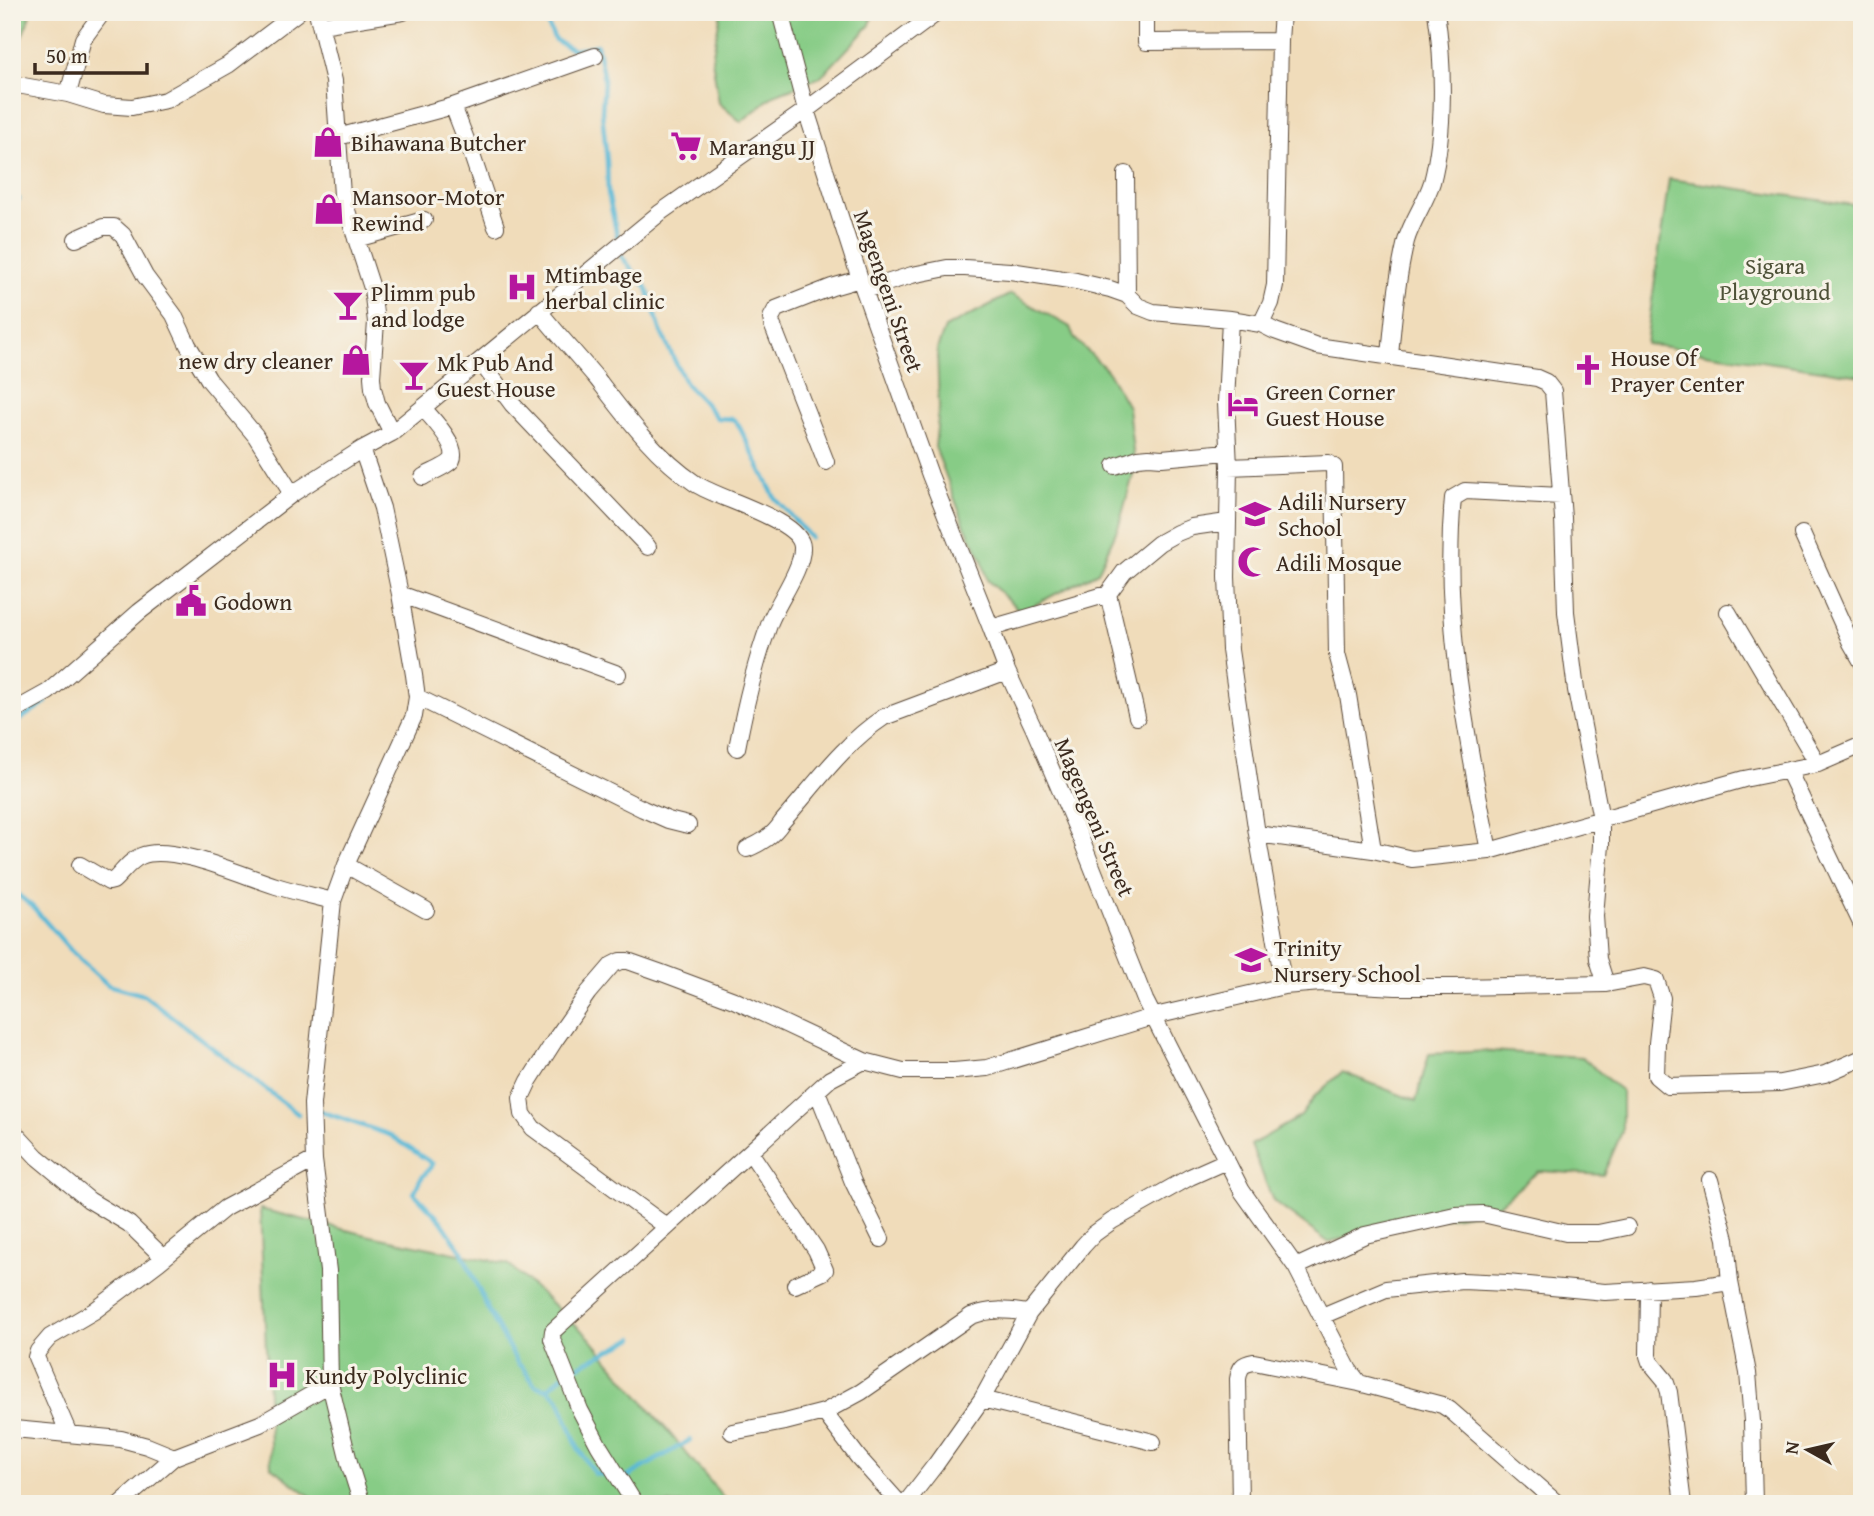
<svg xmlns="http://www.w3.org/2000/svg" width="1874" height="1516" viewBox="0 0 1874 1516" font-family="'Gentium Book Plus',serif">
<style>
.green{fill:#87cc86;stroke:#617b52;stroke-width:2}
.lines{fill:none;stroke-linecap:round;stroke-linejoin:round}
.stream{stroke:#58b8d6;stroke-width:4.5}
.street-casing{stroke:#564535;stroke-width:18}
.street{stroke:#fff;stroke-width:16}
.labels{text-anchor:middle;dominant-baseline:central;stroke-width:6;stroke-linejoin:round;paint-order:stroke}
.poi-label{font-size:23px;fill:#3b2a1e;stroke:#f7f3e8;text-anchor:start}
.park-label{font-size:23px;fill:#4e5238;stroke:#f7f3e8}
.street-label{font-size:23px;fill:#3b2a1e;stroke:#f7f3e8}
</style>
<rect width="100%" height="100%" fill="#f7f3e8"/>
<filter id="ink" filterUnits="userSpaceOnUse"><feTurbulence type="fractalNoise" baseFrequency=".0143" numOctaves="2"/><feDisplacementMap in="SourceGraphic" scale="14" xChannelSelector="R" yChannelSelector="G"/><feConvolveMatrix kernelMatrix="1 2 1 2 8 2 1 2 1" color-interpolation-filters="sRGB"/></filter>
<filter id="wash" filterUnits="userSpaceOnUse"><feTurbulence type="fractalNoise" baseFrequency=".00686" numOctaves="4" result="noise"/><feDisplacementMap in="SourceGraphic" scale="28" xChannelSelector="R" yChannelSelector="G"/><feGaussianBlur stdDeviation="1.57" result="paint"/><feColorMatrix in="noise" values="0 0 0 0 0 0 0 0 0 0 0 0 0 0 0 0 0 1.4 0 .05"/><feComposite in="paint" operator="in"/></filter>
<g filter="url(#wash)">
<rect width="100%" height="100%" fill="#f0dcba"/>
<path class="green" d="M12,12h20l-20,48z
M721,12h152l-3,13 -49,52 -47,18 -33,27 -22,-19 -7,-44z
M1669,179l193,27v170l-216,-32z
M1011,294l59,33 4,11 33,32 21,37 7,61 -16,57 -21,47 -77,40 -34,-32 -5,-21 -17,-33 -30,-79 4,-39 -2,-59 8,-21z
M1491,1051l91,6 40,35v40l-19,43 -64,-4 -47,39 -92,16 -72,16 -55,-41 -22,-56 50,-29 14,-20 27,-24 74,29 13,-47z
M260,1209l111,27 137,28 81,73 140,167h-408l-50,-37z"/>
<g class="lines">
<path class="stream" d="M542,12l13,28 19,10 23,-5 7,35 -2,32 5,49 1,32 10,47
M12,197l7,2
M621,256l26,32 14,44 25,52 15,15 16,19 16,1 5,5 37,74 35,39
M12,725l34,-23
M12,890l21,17 40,46 35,32 36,10 154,119
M317,1110l73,25 43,29 -13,16 -6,13 27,28 21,31 26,58 30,54 4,3 14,19 12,3 11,10 19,49 17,26 10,1 7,3
M569,1371l65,-33
M548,1389l14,-13
M624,1479l66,-39"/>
</g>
</g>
<g filter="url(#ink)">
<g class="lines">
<defs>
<path id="street" d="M317,12l17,69 8,114 30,93 4,34 -4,55 1,11 4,15 15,30
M780,12l26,98 54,169 70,196 61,153 16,43 27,58 45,105 66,166 97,191 54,76 53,103 10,13 83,22 8,5 108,94
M1146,12v30l134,-1
M321,25l82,-13
M12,84l56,10 36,11 28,2 34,-7 62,-35 70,-53
M68,94l15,-55 20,-27
M453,106l19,49 24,72
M338,137l115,-31 142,-50
M1126,174l1,121
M76,239l27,-12h11l9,8 22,41 29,39 14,30 21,35 46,55 37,59
M356,239l68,-19
M864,290l48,-15 35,-7h18l45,3 66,10 34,8 17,6 11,11 15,6 77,7 31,5 14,7 42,15 220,32 9,4 7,9 10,127 3,94 10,78 25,129v26l-6,71 3,43 8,25
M539,311c19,24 40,46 59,69 29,38 58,77 98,104 22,15 105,36 106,63 1,22 -26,57 -33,78 -15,41 -24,81 -32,123
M1230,319l-4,84 3,64 -2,110 3,73 27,184 27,152
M1261,324l10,-21 4,-18 5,-244 2,-29
M1390,357c3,-39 7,-79 16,-116 6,-21 20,-39 26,-59 13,-50 12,-119 4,-170
M480,361l32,43 136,143
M362,449l20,59 18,86 14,81 3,22 -3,19 -68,149 -13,36 -21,203 2,56 14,111 2,113 20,82 12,38
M826,462l-54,-138 -1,-6 5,-9 56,-22 28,-8
M1115,466l23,-8 11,-1 13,1 65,-6
M1229,467l99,-4 6,4 3,187 11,41 25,155
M423,477c6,-4 25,-11 29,-17 7,-14 -21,-43 -29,-52
M1802,534l49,109 11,19
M400,594l218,80
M1728,612l90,152
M991,628l117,-34
M417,697l226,112 25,11 20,5
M12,712l36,-20 91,-80 153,-118 70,-45 30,-16 269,-221 145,-102 132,-98
M1137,717l-29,-123 16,-22 35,-29 18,-10 15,-6 35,-5
M1788,770l74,155
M1257,834l116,16 39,9 77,-8 255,-72 74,-15 44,-19
M747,849c14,-6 26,-13 35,-27 32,-36 61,-78 102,-105l123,-46
M1489,851c-23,-117 -47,-234 -36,-353l12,-7 96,5
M80,865l29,17 4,-1c9,-8 16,-20 28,-25 31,-13 102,20 135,30 19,6 38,10 57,15
M346,865l80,45
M817,1091l36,91 28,57
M12,1130l25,27 52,43 40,24 35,34
M750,1152l66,98 9,20 -2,2 -28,13
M1710,1180l16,59 4,43 18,91 4,48 2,83
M667,1227l-134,-99 -10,-14 -2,-16 8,-17 26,-41 33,-47 24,-28 8,-4h8l34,12 72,27 130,61 39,10h51l33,-3 168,-52 129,-30 37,-3 75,4h59l151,-3 38,-7 12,3 6,18 -5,45 -1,33 12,10 112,-3 45,-9 37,-16
M1296,1267l69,-32 90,-20 28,-1 83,19h32l29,-6
M1649,1289l-1,67 2,6 15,18 4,12 14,112
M1322,1316l64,-27 76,-8 45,2 98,9 91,-5 34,-5
M982,1399l171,43
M824,1412l34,45 42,47
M14,1429l107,10 26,7 27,11
M732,1432l53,-10 39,-10 37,-20 110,-76c21,-8 35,-6 58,-3
M69,1434l-33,-77 2,-6 12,-14 44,-26 65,-49 66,-54 89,-48
M120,1504l54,-47 86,-33 70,-40
M635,1504l-36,-58 -19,-36 -28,-71 1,-8 277,-252 34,-18
M905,1504l31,-40 46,-65 47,-86 54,-67 11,-12 18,-13 78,-44 36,-16
M1240,1504l-2,-125c2,-12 4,-15 16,-17l105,21"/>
</defs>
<use href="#street" class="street-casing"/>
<use href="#street" class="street"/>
</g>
</g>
<defs>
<symbol id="shop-bare" viewBox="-9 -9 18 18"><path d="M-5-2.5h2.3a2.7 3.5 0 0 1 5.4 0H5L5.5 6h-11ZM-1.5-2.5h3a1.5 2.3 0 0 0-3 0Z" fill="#b5179e" stroke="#f7f3e8" stroke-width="2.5" paint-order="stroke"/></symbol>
<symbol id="supermarket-bare" viewBox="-9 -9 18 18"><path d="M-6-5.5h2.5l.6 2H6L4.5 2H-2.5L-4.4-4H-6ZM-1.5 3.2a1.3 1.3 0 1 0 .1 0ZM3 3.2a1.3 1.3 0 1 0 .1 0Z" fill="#b5179e" stroke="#f7f3e8" stroke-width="2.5" paint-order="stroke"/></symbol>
<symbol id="hospital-bare" viewBox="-9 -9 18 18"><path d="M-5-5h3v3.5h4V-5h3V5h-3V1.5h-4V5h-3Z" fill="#b5179e" stroke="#f7f3e8" stroke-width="2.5" paint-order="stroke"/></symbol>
<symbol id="bar-bare" viewBox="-9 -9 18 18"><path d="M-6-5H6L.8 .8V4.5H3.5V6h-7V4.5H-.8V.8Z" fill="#b5179e" stroke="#f7f3e8" stroke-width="2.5" paint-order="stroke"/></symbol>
<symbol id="church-bare" viewBox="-9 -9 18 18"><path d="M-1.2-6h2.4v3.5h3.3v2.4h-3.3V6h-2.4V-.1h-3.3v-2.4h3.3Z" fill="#b5179e" stroke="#f7f3e8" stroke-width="2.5" paint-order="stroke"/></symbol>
<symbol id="hotel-bare" viewBox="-9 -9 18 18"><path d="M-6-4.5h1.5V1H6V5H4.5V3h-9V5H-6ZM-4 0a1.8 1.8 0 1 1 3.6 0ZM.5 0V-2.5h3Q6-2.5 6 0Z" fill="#b5179e" stroke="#f7f3e8" stroke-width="2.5" paint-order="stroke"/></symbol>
<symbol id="school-bare" viewBox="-9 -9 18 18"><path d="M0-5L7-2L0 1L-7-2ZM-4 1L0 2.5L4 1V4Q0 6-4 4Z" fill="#b5179e" stroke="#f7f3e8" stroke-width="2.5" paint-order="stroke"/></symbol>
<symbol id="mosque-bare" viewBox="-9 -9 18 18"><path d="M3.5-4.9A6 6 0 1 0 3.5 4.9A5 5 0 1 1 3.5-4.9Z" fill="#b5179e" stroke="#f7f3e8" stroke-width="2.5" paint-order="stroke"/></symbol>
<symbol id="civic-bare" viewBox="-9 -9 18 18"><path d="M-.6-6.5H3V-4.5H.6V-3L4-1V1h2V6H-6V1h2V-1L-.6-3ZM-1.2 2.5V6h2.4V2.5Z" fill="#b5179e" stroke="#f7f3e8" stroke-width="2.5" paint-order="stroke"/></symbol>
</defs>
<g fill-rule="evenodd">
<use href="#shop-bare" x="306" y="120" width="44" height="44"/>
<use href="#supermarket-bare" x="664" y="124" width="44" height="44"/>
<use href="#shop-bare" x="307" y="187" width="44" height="44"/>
<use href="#hospital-bare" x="500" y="265" width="44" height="44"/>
<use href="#bar-bare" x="326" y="283" width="44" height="44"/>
<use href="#shop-bare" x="334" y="338" width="44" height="44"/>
<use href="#church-bare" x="1566" y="348" width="44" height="44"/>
<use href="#bar-bare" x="392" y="353" width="44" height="44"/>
<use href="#hotel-bare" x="1221" y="382" width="44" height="44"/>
<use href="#school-bare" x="1233" y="492" width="44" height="44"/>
<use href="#mosque-bare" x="1231" y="540" width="44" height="44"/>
<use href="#civic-bare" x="169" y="579" width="44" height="44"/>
<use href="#school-bare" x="1229" y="938" width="44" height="44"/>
<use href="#hospital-bare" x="260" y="1353" width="44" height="44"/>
</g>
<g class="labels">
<g class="poi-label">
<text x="351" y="142">Bihawana Butcher</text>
<text x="709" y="146">Marangu JJ</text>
<text x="352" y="196">Mansoor-Motor<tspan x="352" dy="26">Rewind</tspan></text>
<text x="545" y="274">Mtimbage<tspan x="545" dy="26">herbal clinic</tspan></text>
<text x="371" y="292">Plimm pub<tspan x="371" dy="26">and lodge</tspan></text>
<text x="1611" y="357">House Of<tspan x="1611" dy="26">Prayer Center</tspan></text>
<text x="333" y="360" text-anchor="end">new dry cleaner</text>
<text x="437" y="362">Mk Pub And<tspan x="437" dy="26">Guest House</tspan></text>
<text x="1266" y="391">Green Corner<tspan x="1266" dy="26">Guest House</tspan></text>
<text x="1278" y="501">Adili Nursery<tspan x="1278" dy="26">School</tspan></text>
<text x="1276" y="562">Adili Mosque</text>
<text x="214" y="601">Godown</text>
<text x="1274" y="947">Trinity<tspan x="1274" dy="26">Nursery School</tspan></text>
<text x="305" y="1375">Kundy Polyclinic</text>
</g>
<g class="park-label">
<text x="1775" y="265">Sigara<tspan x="1775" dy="26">Playground</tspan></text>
</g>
<g class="street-label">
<text transform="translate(889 291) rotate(71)">Magengeni Street</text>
<text transform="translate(1095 817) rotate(67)">Magengeni Street</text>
</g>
</g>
<rect width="1874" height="1516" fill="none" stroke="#f7f3e8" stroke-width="42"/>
<g transform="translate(1808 1450) rotate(278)" stroke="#f7f3e8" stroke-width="5" paint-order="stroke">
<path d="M0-5L12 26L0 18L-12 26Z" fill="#3b2a1e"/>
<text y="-10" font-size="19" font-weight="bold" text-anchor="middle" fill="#3b2a1e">N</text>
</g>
<path d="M35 63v10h112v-10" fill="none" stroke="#3b2a1e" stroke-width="3.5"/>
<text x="46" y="63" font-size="21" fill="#3b2a1e" stroke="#f7f3e8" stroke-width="5" paint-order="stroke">50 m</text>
</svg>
